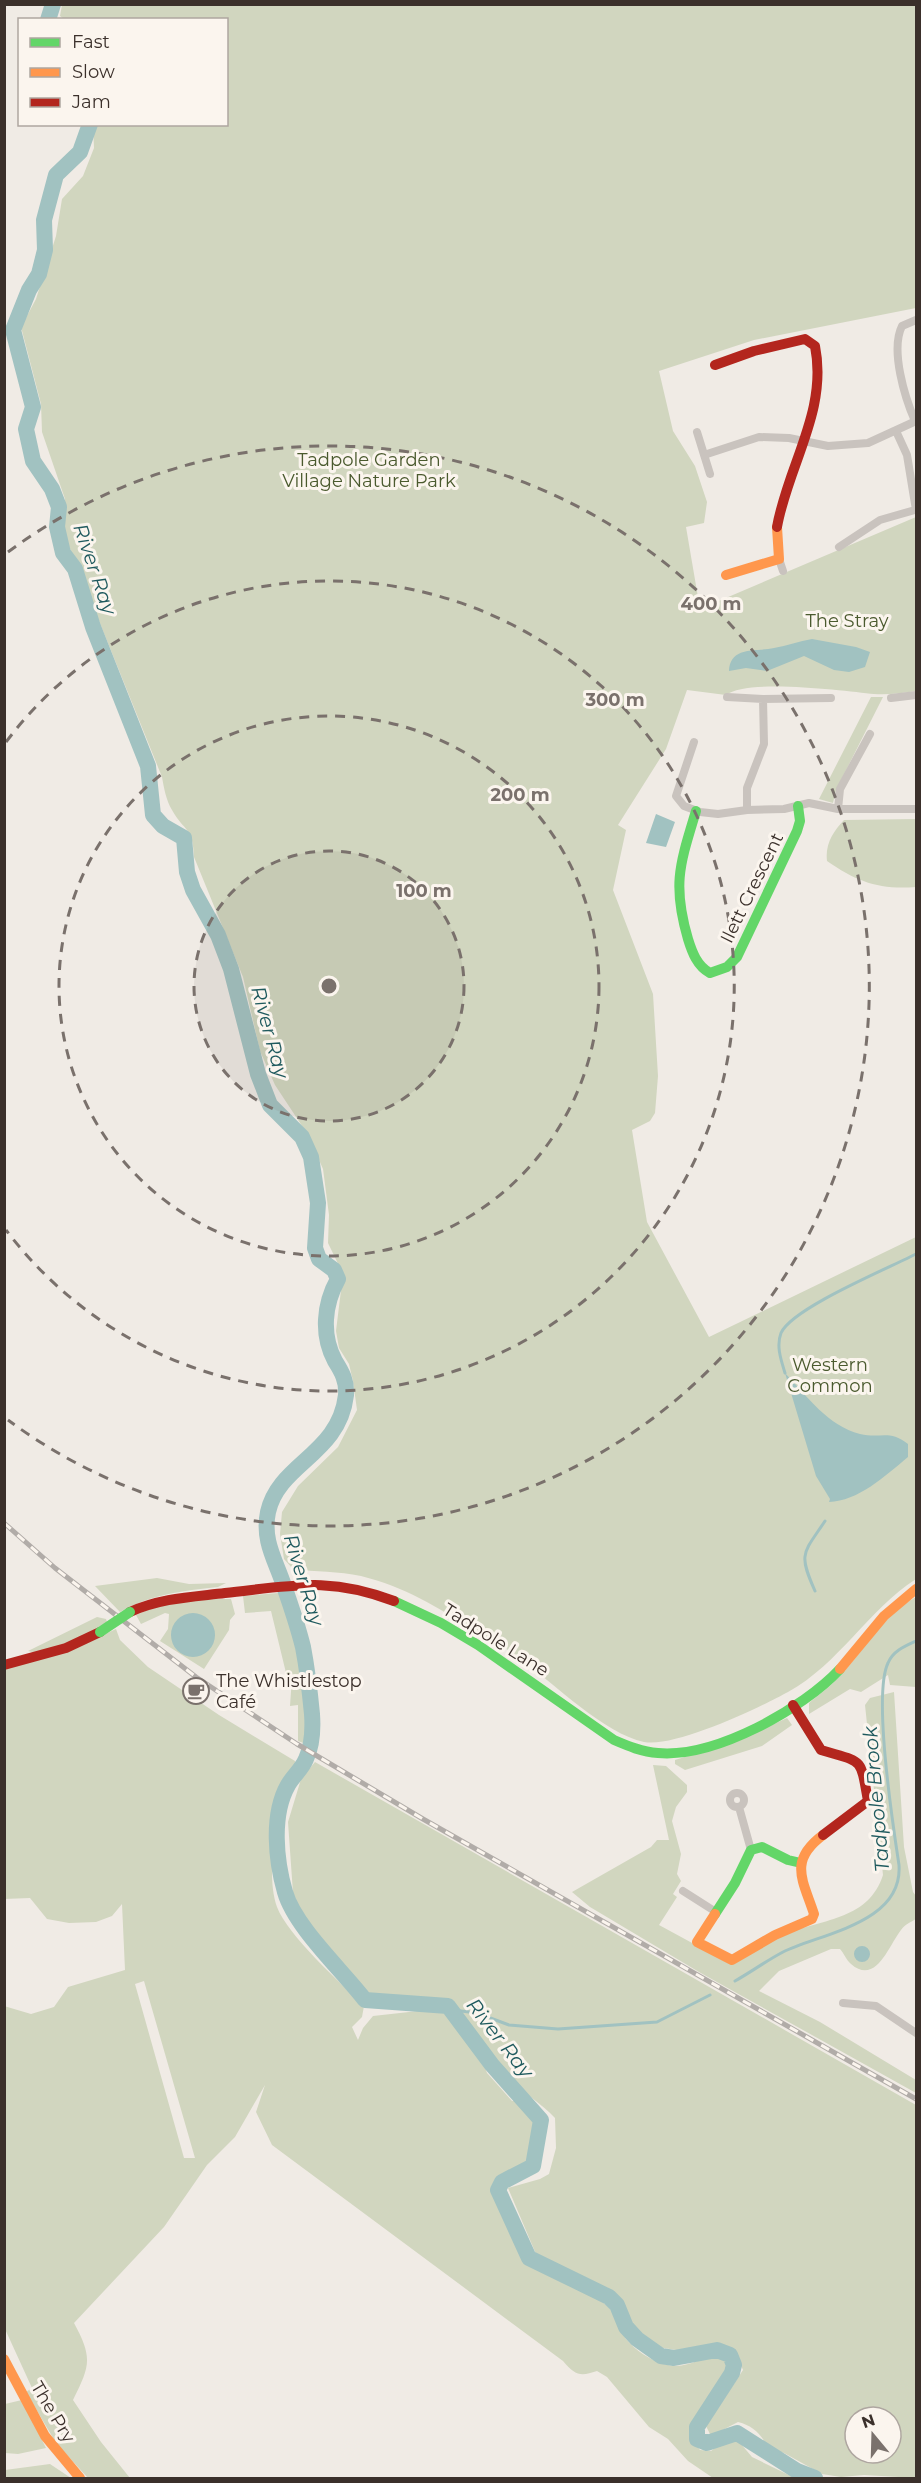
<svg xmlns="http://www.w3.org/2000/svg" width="921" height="2483" viewBox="0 0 921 2483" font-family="Montserrat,sans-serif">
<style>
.green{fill:#d1d6bf;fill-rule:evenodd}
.water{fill:#a1c2c1}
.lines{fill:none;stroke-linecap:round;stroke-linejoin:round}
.stream{stroke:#a1c2c1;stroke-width:3}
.river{stroke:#a1c2c1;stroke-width:16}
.street{stroke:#c9c3be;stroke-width:8}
.fast{stroke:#63d668;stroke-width:10}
.slow{stroke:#ff974d;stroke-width:10}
.jam{stroke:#b3261e;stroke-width:10}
.rail-casing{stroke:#b1aca8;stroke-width:5}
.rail{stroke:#fbf5ee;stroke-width:3;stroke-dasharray:9;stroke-linecap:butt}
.fast-bridge{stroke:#63d668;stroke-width:10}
.ring{fill:none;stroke:#7a716c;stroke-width:3;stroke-dasharray:10 8}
.labels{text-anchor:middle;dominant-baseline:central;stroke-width:6;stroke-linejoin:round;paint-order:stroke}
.park-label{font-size:18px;fill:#4a5a2e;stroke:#fbf5ee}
.street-label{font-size:18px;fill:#3b302b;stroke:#fbf5ee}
.poi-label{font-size:18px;fill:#3b302b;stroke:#fbf5ee;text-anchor:start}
.water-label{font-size:20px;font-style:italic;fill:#1f5a5e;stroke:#fbf5ee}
.centre{fill:#7a716c;stroke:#fbf5ee;stroke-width:3}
.ring-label{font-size:18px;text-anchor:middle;font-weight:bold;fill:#7a716c;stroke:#fbf5ee;stroke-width:6;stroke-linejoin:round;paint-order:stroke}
</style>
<rect width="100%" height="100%" fill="#f0ebe5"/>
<path class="green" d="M62,5h854v303l-162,32 -95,31 14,60 22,35 12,36 -3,21 -18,4 14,82 216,-92v174c-13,2 -28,4 -42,3 -28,-3 -127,-16 -148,1l-39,-5 -21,59 -48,76 8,5 -13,60 40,104 5,82 -3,37 -5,8 -18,9 15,92 62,115 207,-100v342c-48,31 -77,85 -128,113 -29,16 -113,56 -144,50 -39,-8 -91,-59 -123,-83 -15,-11 -31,-20 -47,-29 -37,-23 -69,-43 -113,-54 -22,-5 -46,-4 -68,-7l-9,-10 -4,-25 2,-22 16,-26 40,-39 19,-37 -4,-29 -4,-17 -10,-16 -3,-17 7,-57 -15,-31 1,-28 -6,-46 -15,-34 -33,-50 -15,-34 -17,-74 -49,-120c-1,-31 -10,-25 -22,-47 -6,-10 -8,-22 -10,-33l-94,-233 -4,-18 1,-27 -23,-67 -1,-28 -20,-77 15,-28 20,-63 6,-37 21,-23 11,-28 -1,-23 133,-1v-104l-162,-1 -4,-3z
M871,697h12l-47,93 -3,13 -14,-4z
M916,819v68c-36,3 -59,-5 -89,-26 -2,-17 6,-29 17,-41z
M157,1578l32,6 37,-1 -8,4c-36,4 -66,7 -98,25l-25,-26z
M278,1593l6,6c12,46 28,97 22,145l-8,-3v-36l-8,1 2,-29h-5l-16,-66 -26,2 -2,-17z
M916,1597v90l-26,-2 -2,-10 -27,17 -11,-3 -41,25v-11c11,-9 23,-18 32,-28 26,-28 42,-60 75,-78z
M190,1599h41l4,15 -5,6 -1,10 -25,39 -44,-28 8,-12 1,-15 -4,-1 -24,11 -5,-9 26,-11z
M97,1617l9,2 1,3c-16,10 -60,35 -79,29z
M116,1629l4,11 28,27 71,48 76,46 2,7c-25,31 -23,36 -24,75 -1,20 -3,44 4,64 11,29 63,75 87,99l-2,11 -10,10 6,13 5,-12 10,-12 63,-7 13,5 34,47 4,12 25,28h6l20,20 -7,43 -29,13 -8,7 30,76 7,7c24,11 54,19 74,37 13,11 12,23 21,35 9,11 24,21 38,25 24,8 40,-12 62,-8l4,9 -1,7 -39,56 2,11 8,11 11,1 16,-12 9,-1 16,19 43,21h-82l-25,-17 -20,-22 -19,-12 -42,-50 -10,-6c-17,6 -22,4 -34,-10l-291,-216 -16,-33 9,-27 -30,52 -28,28 -43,62 -90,96c19,35 16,43 -1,77l28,42 29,36h-42l-32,-35 -30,-51 6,-4 -27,-59 -1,-323 27,8 23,-7 14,-20 57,-17 -3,-66 -10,12 -16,6 -27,1 -22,-4 -17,-21 -26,1 1,-230 83,-27zM144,1981l51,177h-11l-49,-174z
M894,1692l10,155 9,45 3,4v23c-5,3 -11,5 -15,11 -12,15 -25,56 -50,34 -5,-4 -7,-11 -11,-15h-9l-52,22 -20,20 61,31 96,58v13l-217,-121 -109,-65 -18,-15 79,-45 6,-7h12l-16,-75 13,1 21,19v7l-11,15 -4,14 9,33 -4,20 4,7 -8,13 4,3 -18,28 70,38c19,-10 38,-22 59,-30 36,-14 81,-14 95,-58l-18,-170 5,-7z
M787,1718l5,7 -30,21 -77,24 -10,-6v-4l64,-20z
M315,1762l601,343v373l-52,-3 -23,2 -19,-3 -38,-21 -15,-5c-9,-14 -15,-22 -31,-26l-27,14 -5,-10 37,-56 -7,-17 -14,-8 -39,6 -26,-4 -12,-6 -14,-17 -8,-19 -15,-17 -24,-8 -48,-26 -28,-66 32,-9 9,-5 7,-26 -1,-30c-14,-15 -32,-25 -45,-40 -21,-23 -37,-50 -58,-74l-85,-9 -61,-71 -13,-31 -5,-71 13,-43zM855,2417h36v36h-36z
M22,2400l24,48 -28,6 -13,-1v-49z
M50,2464l21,14h-66v-8z"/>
<path class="water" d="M812,639l44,8 14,5 -5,15 -16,5 -15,-2 -30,-14 -37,15 -21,-3 -17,3c1,-26 29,-19 45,-23 13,-2 25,-7 38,-9z
M656,814l19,8 -9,25 -20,-4z
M785,1373c22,23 43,53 75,61 21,5 29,-5 48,10v13c-24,20 -50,44 -79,45l1,-3 -14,-23z
M171 1635a22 22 0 1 1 44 0a22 22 0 1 1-44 0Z
M854 1954a8 8 0 1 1 16 0a8 8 0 1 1-16 0Z"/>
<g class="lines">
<path class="stream" d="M785,1373c-4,-13 -9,-27 -4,-40 11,-25 108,-65 135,-79
M815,1591c-17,-38 -12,-37 10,-70
M735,1981c16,-9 31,-20 48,-29 39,-19 120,-29 116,-87 -6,-39 -26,-171 -11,-202 5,-12 17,-17 28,-22
M453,2010l24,3 32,12 49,4 99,-7 53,-27"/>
<path class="river" d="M48,20l5,-16
M90,124l-10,28 -24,23 -12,45 1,30 -6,24 -10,16 -16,40 20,77 -7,22 7,32 19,28 7,18 -2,20 6,26 12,16 18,58 55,139 5,49 10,11 21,12 3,34 6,18 25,45 13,34 27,105 12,31 32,32 9,20 7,46 -3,45 4,11 15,11 4,9c-14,25 -17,56 -3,82 7,11 12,20 11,34 -7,60 -67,68 -78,117 -6,29 8,49 16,74 7,20 14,41 19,61 4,21 7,46 9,67 1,14 0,32 -6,45 -4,10 -13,17 -18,26 -17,30 -12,76 -3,107 10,35 57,78 80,108l83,6 44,59 49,55 -8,46 -31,16 -4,8 31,68 80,39 8,8 9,22 11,12 24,17 13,2 43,-8 13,5 4,10 -2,8 -35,54v12l10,4 30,-10 60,38 18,7"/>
<path class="street" d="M915,421c-10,-23 -25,-71 -13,-95l14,-6
M896,431l11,24 9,55
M697,432l13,42
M704,455l55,-18 30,1 39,8 40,-3 48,-22
M839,547l41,-27 35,-10
M779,559l4,12
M727,697l36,2
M891,698l25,-3
M694,742l-18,54 8,10 16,6 18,2 29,-4 37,-1 25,-6 29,6h78
M838,809l2,-20 30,-55
M747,810v-22l17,-44 -1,-45 68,-1
M730 1800a7 7 0 1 1 14 0a7 7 0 1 1-14 0Z
M739,1807l12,43
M683,1891l33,21
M843,2003l33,3 40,27"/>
<path class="fast" d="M696,811c-16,53 -24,73 -8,128 4,13 9,27 22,34l17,-6 10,-10 60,-126 3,-10 -2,-15
M394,1601l47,22 37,22 136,95c14,6 28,12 44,13 57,5 145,-44 182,-84
M715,1914l20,-31 16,-33 11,-3 26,13 13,3"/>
<path class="slow" d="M726,575l53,-16 -2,-32
M840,1669l44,-53 32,-27
M715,1914l-18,28 35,18 43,-25 37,-16 2,-5c-11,-34 -26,-53 9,-79
M4,2359l41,77 35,42"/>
<path class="jam" d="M715,365l39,-14 51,-12 10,7c13,65 -27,119 -38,181
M130,1612c31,-14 62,-15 95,-19 66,-7 104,-17 169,8
M4,1665l62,-17 34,-16
M793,1705l28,45c43,13 39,6 47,51l-45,34"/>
<defs>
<path id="rail" d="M4,1523l51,45 141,109 101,67 126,75 493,280"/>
</defs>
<use href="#rail" class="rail-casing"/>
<use href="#rail" class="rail"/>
<path class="fast-bridge" d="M100,1632l30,-20"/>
</g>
<circle cx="329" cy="986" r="135" fill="#7a716c" fill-opacity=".12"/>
<g class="ring">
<circle cx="329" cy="986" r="135"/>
<circle cx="329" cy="986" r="270"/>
<path d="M6 742A405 405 0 1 1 6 1230"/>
<path d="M8 552A540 540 0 1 1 8 1420"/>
</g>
<defs>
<symbol id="cafe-ring" viewBox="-11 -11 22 22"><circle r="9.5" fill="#fbf5ee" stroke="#7a716c" stroke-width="1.5"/><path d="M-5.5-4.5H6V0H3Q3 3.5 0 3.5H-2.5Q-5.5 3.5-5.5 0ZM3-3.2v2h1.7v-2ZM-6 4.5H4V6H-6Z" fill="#7a716c"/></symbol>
</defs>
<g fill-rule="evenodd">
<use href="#cafe-ring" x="181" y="1676" width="30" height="30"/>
</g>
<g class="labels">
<g class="park-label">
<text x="369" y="460">Tadpole Garden<tspan x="369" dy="21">Village Nature Park</tspan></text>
<text x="847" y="621">The Stray</text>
<text x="830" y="1365">Western<tspan x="830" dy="21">Common</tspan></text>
</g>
<g class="street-label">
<text transform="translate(752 888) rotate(-64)">Ilett Crescent</text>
<text transform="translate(496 1640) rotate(32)">Tadpole Lane</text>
<text transform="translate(53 2412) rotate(59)">The Pry</text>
</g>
<g class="poi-label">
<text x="216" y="1681">The Whistlestop<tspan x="216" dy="21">Café</tspan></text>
</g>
<g class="water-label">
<text transform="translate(95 569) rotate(71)">River Ray</text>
<text transform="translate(270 1032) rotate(75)">River Ray</text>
<text transform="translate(304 1580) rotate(73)">River Ray</text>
<text transform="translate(876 1799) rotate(-95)">Tadpole Brook</text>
<text transform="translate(500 2038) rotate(52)">River Ray</text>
</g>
</g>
<circle cx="329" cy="986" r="9" class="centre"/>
<g class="ring-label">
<text x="711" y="610">400 m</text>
<text x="615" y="706">300 m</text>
<text x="520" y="801">200 m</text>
<text x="424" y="897">100 m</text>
</g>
<rect width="921" height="2483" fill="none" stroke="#3b302b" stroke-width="12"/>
<rect x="18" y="18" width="210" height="108" fill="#fbf5ee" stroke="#aea6a0" stroke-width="1.5"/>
<rect x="30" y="38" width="30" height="9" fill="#63d668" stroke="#aea6a0" stroke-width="1.5"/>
<text x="72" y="48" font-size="18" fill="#3b302b">Fast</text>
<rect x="30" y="68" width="30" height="9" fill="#ff974d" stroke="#aea6a0" stroke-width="1.5"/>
<text x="72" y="78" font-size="18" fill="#3b302b">Slow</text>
<rect x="30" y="98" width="30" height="9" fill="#b3261e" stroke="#aea6a0" stroke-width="1.5"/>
<text x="72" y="108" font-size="18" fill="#3b302b">Jam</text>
<g transform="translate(873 2435) rotate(341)"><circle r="28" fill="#fbf5ee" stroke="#aea6a0" stroke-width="1.5"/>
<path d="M0-4.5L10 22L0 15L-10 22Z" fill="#7a716c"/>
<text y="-9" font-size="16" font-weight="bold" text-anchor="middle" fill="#3b302b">N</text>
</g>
</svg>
